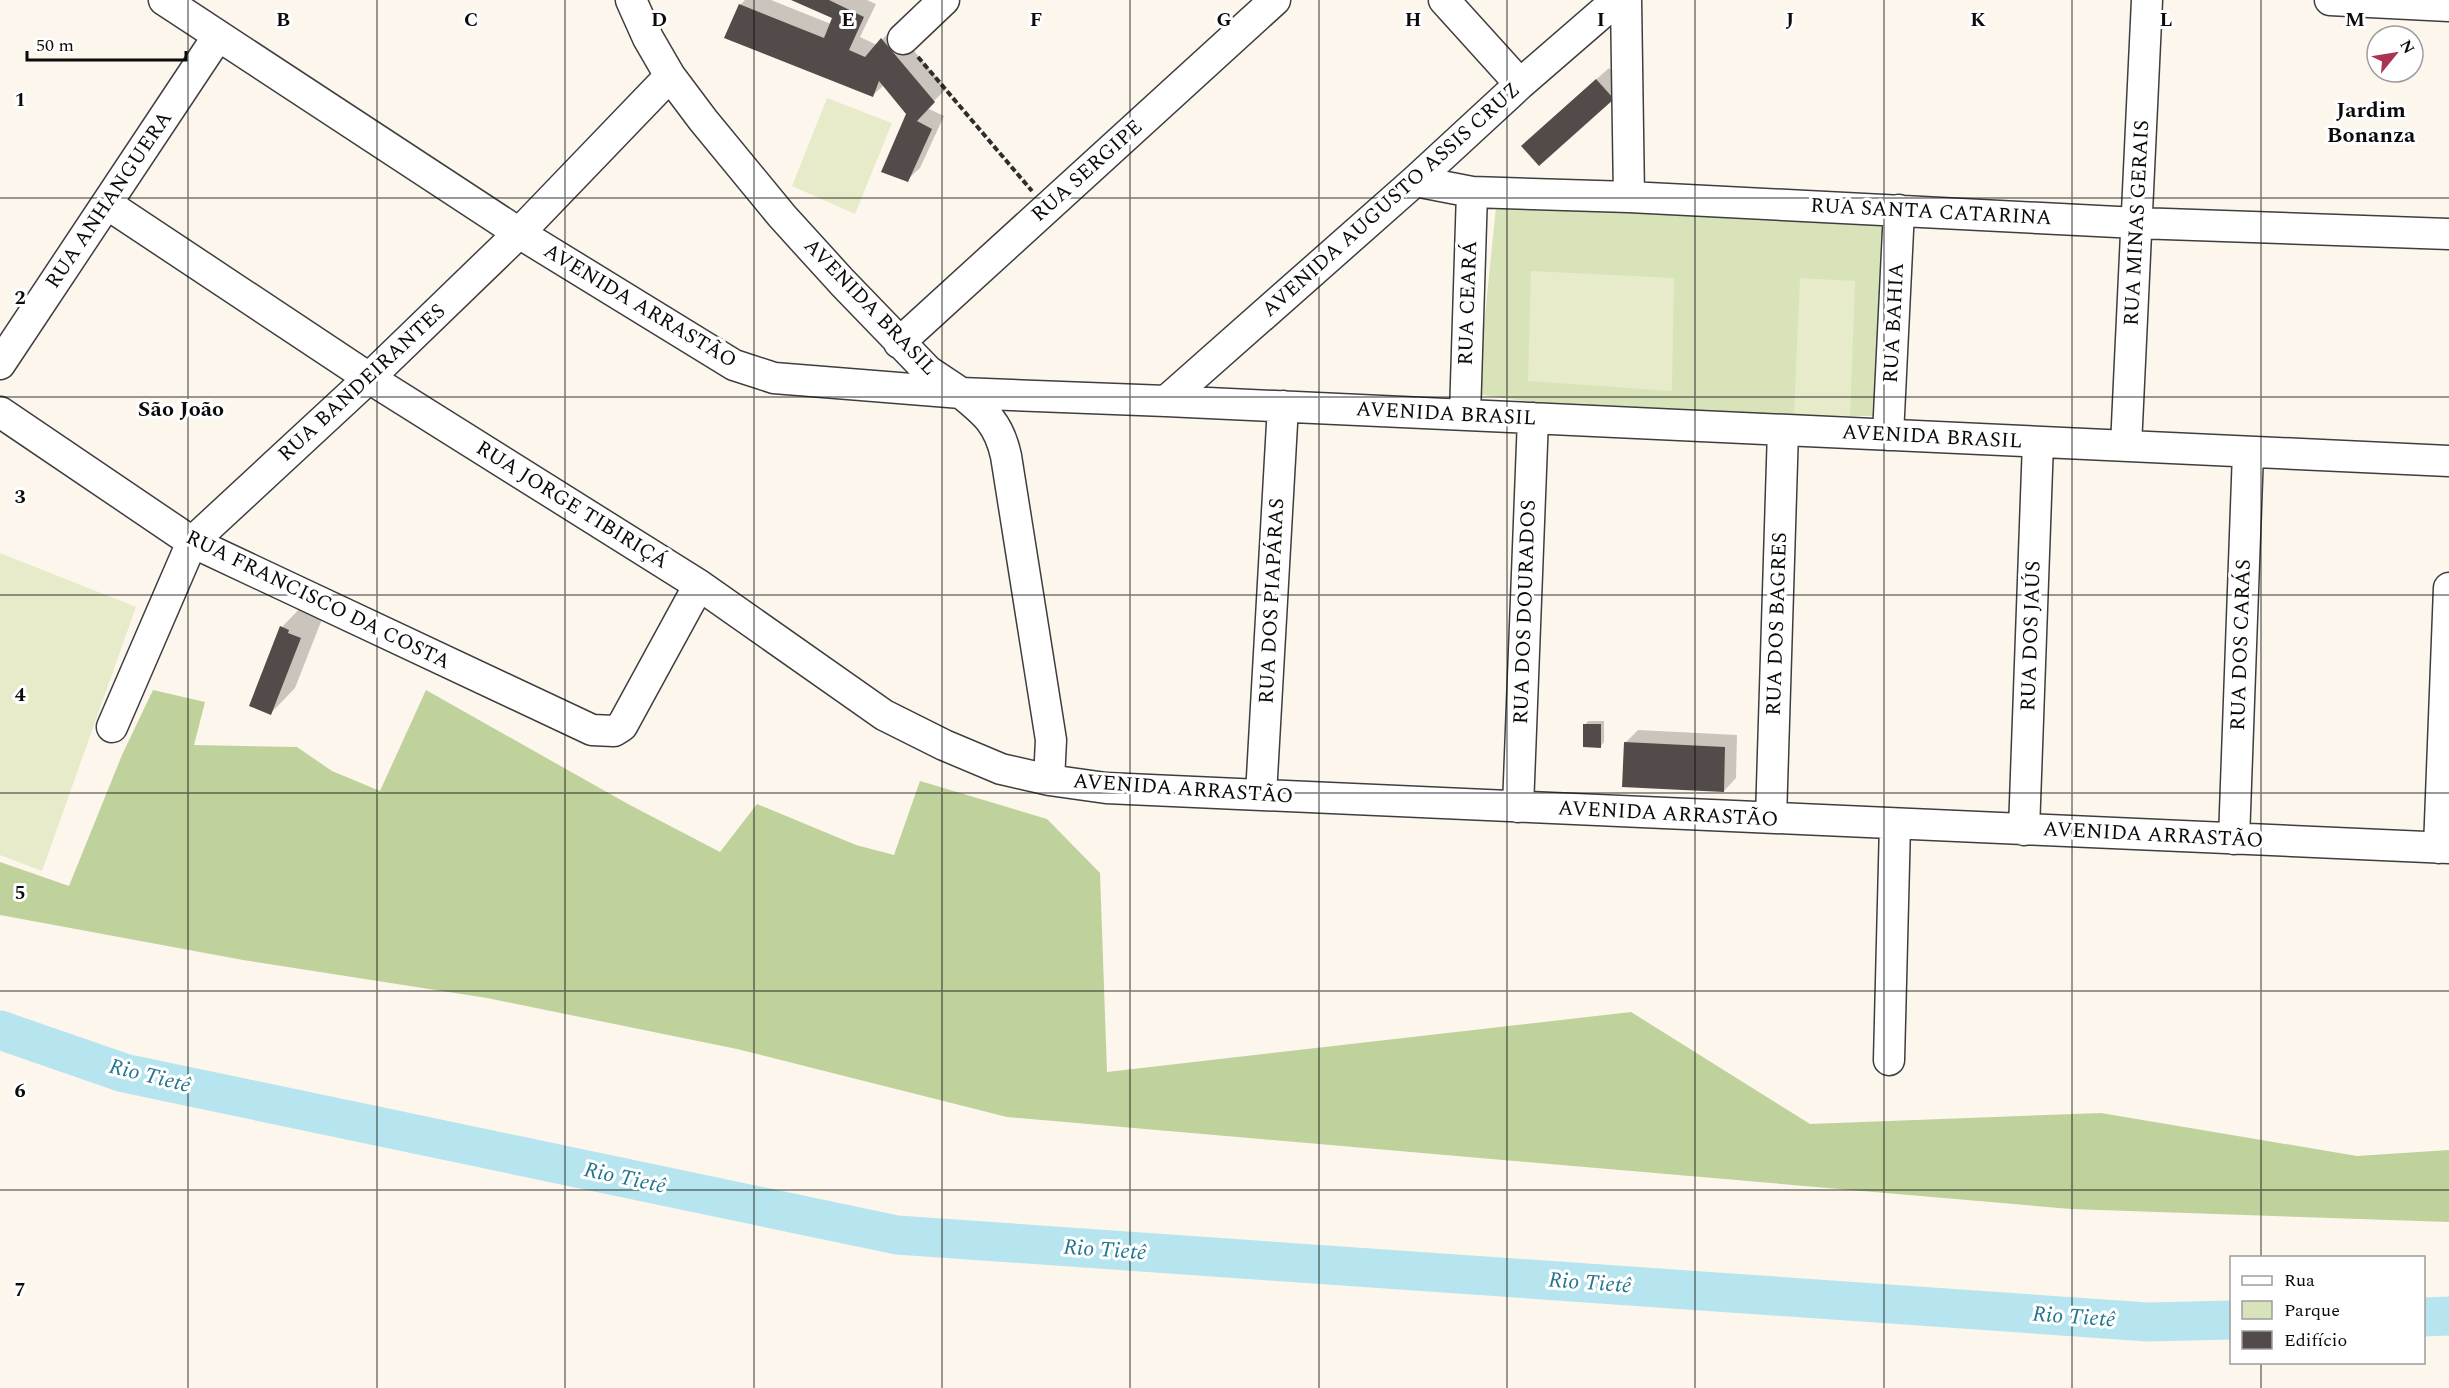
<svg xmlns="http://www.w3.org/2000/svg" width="2449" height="1388" viewBox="0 0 2449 1388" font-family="Spectral,serif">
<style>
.green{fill:#d8e3ba}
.forest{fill:#bfd29b}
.pitch{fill:#e7ebca}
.shadow{fill:#0003}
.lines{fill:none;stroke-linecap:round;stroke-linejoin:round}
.river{stroke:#b6e5ef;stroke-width:39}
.building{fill:#534b49}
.minor-casing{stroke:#3e3e3e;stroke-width:33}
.path{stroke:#2d2d2d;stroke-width:4;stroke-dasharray:6 3;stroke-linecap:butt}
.minor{stroke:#fff;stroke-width:30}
.grid{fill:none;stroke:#0b0b0b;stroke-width:1.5;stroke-opacity:0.55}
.labels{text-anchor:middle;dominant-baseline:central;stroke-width:6;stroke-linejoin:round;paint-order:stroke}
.street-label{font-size:21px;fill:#0b0b0b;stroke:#fff}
.neighbourhood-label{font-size:22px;font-weight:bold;fill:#0b0b0b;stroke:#fff}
.water-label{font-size:22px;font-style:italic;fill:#23768e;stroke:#fff}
.grid-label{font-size:20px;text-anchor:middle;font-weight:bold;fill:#0b0b0b;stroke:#fff;stroke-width:6;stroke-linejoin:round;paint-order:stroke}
</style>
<rect width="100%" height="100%" fill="#fdf6ec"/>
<path class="green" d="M1496,207l388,12 -10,197h-88l-256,-14 -53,-8z"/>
<path class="forest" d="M153,690l52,12 -11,43 103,2 35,24 48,20 46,-101 202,114 92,48 37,-48 99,41 38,10 26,-74 127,38 53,54 7,199 524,-60 179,112 291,-11 256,43 92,-6v72l-378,-13 -1064,-92 -270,-68 -250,-51 -244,-38 -243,-45v-53l69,24 53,-131z"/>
<path class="pitch" d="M827,98l65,25 -37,91 -63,-28z
M1531,271l143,7 -2,113 -144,-10z
M1800,278l55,3 -5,137 -56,-5z
M0,553l136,54 -94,264 -42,-16z"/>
<path class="shadow" d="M745,0h26l60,24 3,-6 -40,-18h73l9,4 -16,33 17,8 17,-18 52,62 -19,19 17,8 -24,52 -13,12 1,-66 -24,-29 -11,10 -133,-90z
M1609,68l16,18 -12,12 -78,36z
M306,602l18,12 -29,74 -24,25 11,-86z
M1588,721h16v21l-3,4 -16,-21z
M1638,730l99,5 -1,43 -12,13 -99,-48z"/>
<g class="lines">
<path class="river" d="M0,1030l124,43 773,162 1251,87 84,-2
M2424,1317l25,-1"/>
</g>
<path class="building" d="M791,0h38l35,17 -15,33 16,7 16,-19 54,64 -18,19 15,8 -24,53 -27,-10 25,-58 -27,-33 -6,16 -149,-59 15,-34 85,34 8,-20z
M1596,79l18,20 -75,67 -18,-20z
M280,626l9,4 -1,3 13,5 -30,77 -22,-9z
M1583,724h18v24l-18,-1z
M1624,742l101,5 -1,45 -102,-5z"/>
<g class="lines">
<defs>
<path id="minor" d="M164,0l355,233 215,132 40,13 187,15c25,20 38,31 45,63l45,284 -2,40
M631,0l17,38 22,38 33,44 79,96 60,66 86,89 33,22 205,8 1283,60
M1444,0l76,84
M1626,0l3,197
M2330,0l119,6
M903,39l41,-39
M1415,181l57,11 157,5 508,26 312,11
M107,204l262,174 330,207 185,130 60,30 57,24 48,11 57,8 1343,60
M899,343l376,-343
M0,364l218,-328
M1166,401l249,-220 105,-97 97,-84
M0,412l192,130 400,188 22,1 8,-5 77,-141
M1465,415l7,-223
M1888,435l11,-225
M2126,446l21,-446
M112,727l80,-185 177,-164 150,-145 151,-157
M1261,795l22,-389
M1518,807l15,-389
M1771,818l12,-388
M2024,830l14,-388
M2234,839l14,-387
M2439,848l10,-260
M1889,1060l6,-236"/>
</defs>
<use href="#minor" class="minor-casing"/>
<path class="path" d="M918,57l114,134"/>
<use href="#minor" class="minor"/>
</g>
<path class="grid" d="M188,0v1388M377,0v1388M565,0v1388M754,0v1388M942,0v1388M1130,0v1388M1319,0v1388M1507,0v1388M1695,0v1388M1884,0v1388M2072,0v1388M2261,0v1258M0,198h2449M0,397h2449M0,595h2449M0,793h2449M0,991h2449M0,1190h2449M2261,1362v26"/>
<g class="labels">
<g class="street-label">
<text transform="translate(1087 171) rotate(-42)">RUA SERGIPE</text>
<text transform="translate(109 200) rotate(-56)">RUA ANHANGUERA</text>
<text transform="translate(1391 200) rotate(-42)">AVENIDA AUGUSTO ASSIS CRUZ</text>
<text transform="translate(1931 212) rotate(3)">RUA SANTA CATARINA</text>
<text transform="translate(2137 223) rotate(-87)">RUA MINAS GERAIS</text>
<text transform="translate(1468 303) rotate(-88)">RUA CEARÁ</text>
<text transform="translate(640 306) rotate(31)">AVENIDA ARRASTÃO</text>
<text transform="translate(870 307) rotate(46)">AVENIDA BRASIL</text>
<text transform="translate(1894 323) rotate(-87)">RUA BAHIA</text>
<text transform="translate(362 383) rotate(-43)">RUA BANDEIRANTES</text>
<text transform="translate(1446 414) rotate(3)">AVENIDA BRASIL</text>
<text transform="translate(1932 437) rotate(3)">AVENIDA BRASIL</text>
<text transform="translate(572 505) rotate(32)">RUA JORGE TIBIRIÇÁ</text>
<text transform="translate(318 600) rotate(26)">RUA FRANCISCO DA COSTA</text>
<text transform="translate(1272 601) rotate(-87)">RUA DOS PIAPÁRAS</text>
<text transform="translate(1525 612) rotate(-88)">RUA DOS DOURADOS</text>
<text transform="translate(1777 624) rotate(-88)">RUA DOS BAGRES</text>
<text transform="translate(2031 636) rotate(-88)">RUA DOS JAÚS</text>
<text transform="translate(2241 645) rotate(-88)">RUA DOS CARÁS</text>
<text transform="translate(1183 789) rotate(4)">AVENIDA ARRASTÃO</text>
<text transform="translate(1668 814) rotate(3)">AVENIDA ARRASTÃO</text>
<text transform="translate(2153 835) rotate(3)">AVENIDA ARRASTÃO</text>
</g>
<g class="neighbourhood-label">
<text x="2371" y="110">Jardim<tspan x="2371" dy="25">Bonanza</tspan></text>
<text x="181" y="409">São João</text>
</g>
<g class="water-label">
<text transform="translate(150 1076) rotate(14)">Rio Tietê</text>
<text transform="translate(625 1178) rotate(12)">Rio Tietê</text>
<text transform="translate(1105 1250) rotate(4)">Rio Tietê</text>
<text transform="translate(1590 1283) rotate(4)">Rio Tietê</text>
<text transform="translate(2074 1317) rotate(4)">Rio Tietê</text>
</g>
</g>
<g class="grid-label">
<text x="283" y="26">B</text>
<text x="471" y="26">C</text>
<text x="659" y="26">D</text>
<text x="848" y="26">E</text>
<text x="1036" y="26">F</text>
<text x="1224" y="26">G</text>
<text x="1413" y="26">H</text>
<text x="1601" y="26">I</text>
<text x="1790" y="26">J</text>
<text x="1978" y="26">K</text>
<text x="2166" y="26">L</text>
<text x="2355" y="26">M</text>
<text x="20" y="106">1</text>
<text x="20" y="304">2</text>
<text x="20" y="503">3</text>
<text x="20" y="701">4</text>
<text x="20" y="899">5</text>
<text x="20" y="1097">6</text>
<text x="20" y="1296">7</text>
</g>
<rect x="2230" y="1256" width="195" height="108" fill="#ffffff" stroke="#9d9d9d" stroke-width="1.5"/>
<rect x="2242" y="1276" width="30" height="9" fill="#ffffff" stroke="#9d9d9d" stroke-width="1.5"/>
<text x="2284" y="1286" font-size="18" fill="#0b0b0b">Rua</text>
<rect x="2242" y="1301" width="30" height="18" fill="#d8e3ba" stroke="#9d9d9d" stroke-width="1.5"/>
<text x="2284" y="1316" font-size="18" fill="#0b0b0b">Parque</text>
<rect x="2242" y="1331" width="30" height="18" fill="#534b49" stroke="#9d9d9d" stroke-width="1.5"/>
<text x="2284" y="1346" font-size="18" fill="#0b0b0b">Edifício</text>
<g transform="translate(2395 54) rotate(60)"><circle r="28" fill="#ffffff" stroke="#9d9d9d" stroke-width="1.5"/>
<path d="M0-4.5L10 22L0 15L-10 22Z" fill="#ab3452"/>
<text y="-9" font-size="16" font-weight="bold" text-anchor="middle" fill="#0b0b0b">N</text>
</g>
<path d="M27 51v9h159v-9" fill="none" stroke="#0b0b0b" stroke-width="3"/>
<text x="36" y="51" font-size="18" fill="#0b0b0b" stroke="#ffffff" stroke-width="4.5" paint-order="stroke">50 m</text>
</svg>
